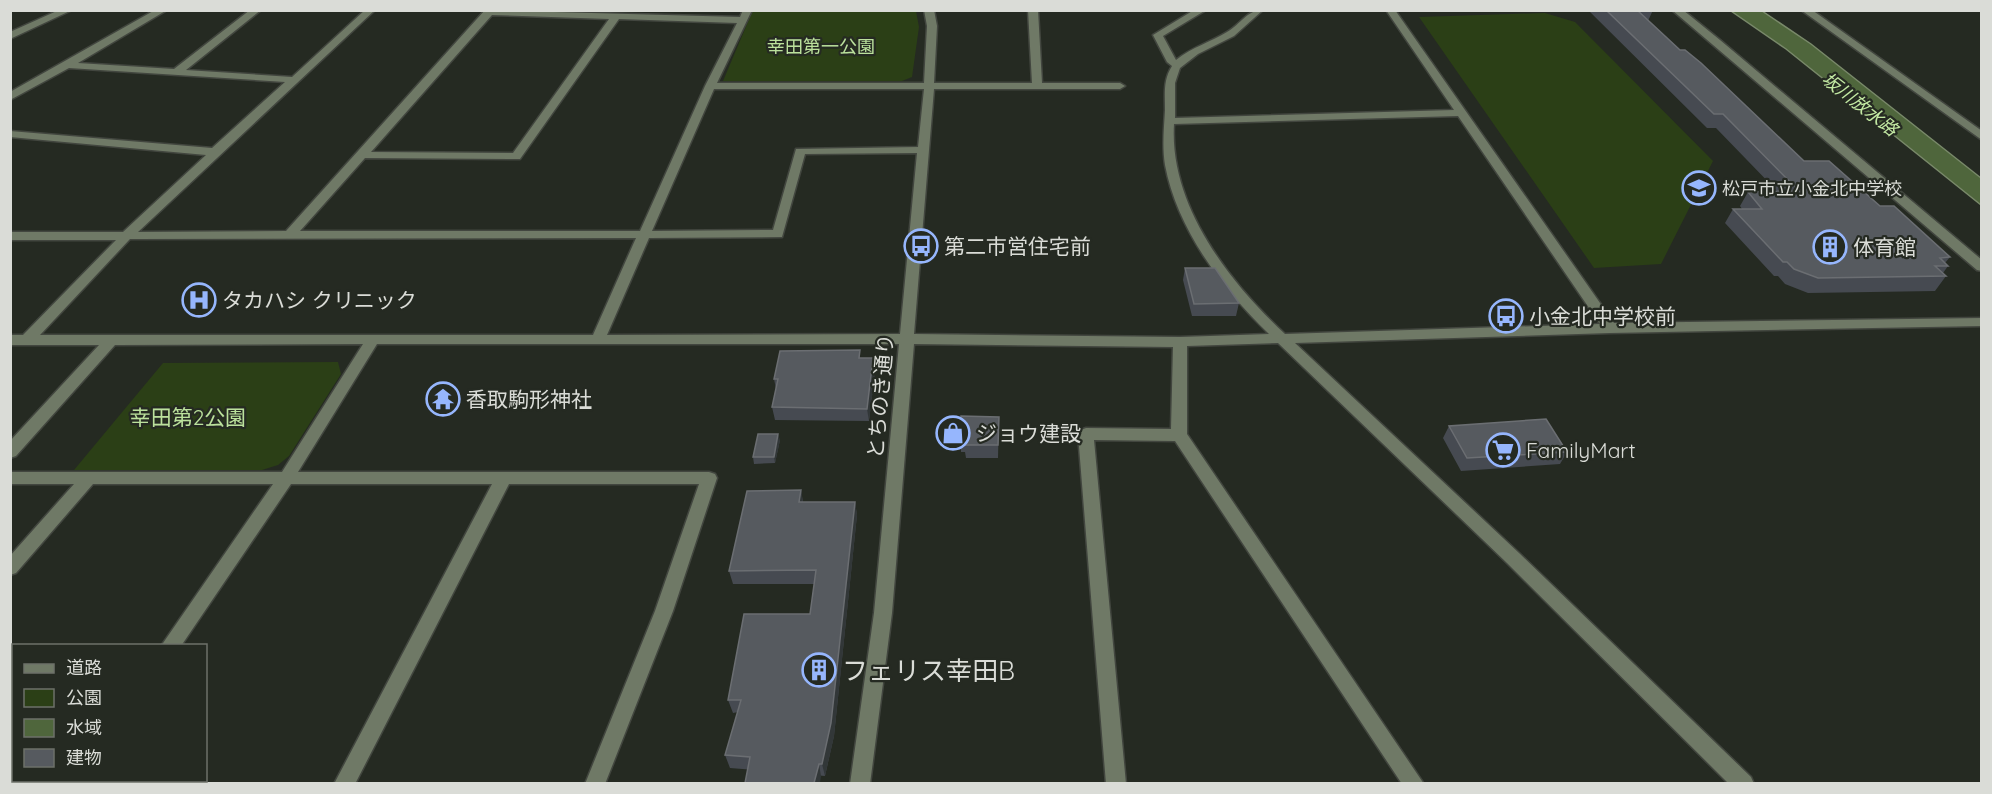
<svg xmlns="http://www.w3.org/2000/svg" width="1992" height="794" viewBox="0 0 1992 794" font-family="Quicksand,'Noto Sans JP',sans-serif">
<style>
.green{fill:#2b3f16}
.water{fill:#4f663c;stroke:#79896a;stroke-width:1.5}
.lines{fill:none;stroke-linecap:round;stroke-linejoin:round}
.minor-casing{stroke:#42463f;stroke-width:3}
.minor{fill:#6f7966;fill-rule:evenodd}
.wall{fill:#464a51}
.shaded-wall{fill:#323738}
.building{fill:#565a5f;stroke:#6b6e72;stroke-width:1.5}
.labels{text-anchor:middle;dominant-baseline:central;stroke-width:4.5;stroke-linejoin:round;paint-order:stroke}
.far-park-label{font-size:18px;fill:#bbe19c;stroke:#252a22}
.far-water-label{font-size:18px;font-style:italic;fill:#c3e9a3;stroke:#252a22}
.far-poi-label{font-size:18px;fill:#dadcd7;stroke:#252a22;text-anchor:start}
.poi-label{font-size:21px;fill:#dadcd7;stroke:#252a22;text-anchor:start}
.street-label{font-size:21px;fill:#dadcd7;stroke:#252a22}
.park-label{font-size:21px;fill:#bbe19c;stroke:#252a22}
.near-poi-label{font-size:26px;fill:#dadcd7;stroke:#252a22;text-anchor:start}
</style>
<rect width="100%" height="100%" fill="#252a22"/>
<path class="green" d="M753,10l163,1 3,16 -7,50 -10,4h-179z
M1545,13l30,9 138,139 -52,103 -67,4 -175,-251z
M338,362l3,12 -52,82 -11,9 -16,5h-188l89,-107z"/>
<path class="water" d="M1731,11h31l49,33 170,134v27l-195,-156z"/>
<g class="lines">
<defs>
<path id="minor" d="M59,10h13l-62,29v-7z
M155,10h12l-89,53 96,6 76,-59h11l-75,60 106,7 73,-67h10l-237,222 148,-1 199,-221 255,7 3,-7h9l-35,73h207l3,-57 -3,-16h10l3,16 -3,57h98l-4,-73h10l4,73h78l5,3 -5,3h-186l-20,245 266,3 89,-3c-46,-44 -92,-105 -104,-169 -3,-19 -1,-36 0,-55 0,-16 -2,-30 7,-44l-5,-4 -14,-27 41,-25h12l-43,26 13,24c16,-13 35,-18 51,-28 14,-8 20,-22 36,-22l-29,26 -36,18 -18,14 -5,15v35l279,-8 -68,-100h9l219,313 368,-5v8l-372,7 -315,10 224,210 232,224 3,7h-25l-222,-221 -229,-220 -91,3v88l237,350h-22l-227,-343 -81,-1 32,344h-20l-28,-350 3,-4 5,-2 85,1 2,-82 -259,-3 -22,269 -22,171h-20l24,-171 25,-269h-522l-79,128h411l6,2 2,4 -44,133 -68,173h-20l70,-173 44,-127h-190l-154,300h-21l158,-300h-201l-110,162h-20l112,-162h-180l-77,89 -6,2v-19l64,-72h-64v-12h272l81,-128 -248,1 -99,111 -6,2v-17l89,-96h-89v-10h13l93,-95h-106v-8h113l83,-77 -196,-18v-6l202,17 73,-66 -216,-14 -59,32v-8zM492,15l117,4 -96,134 -142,-1zM619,19l118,4 -32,63 -65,145h-340l65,-73 155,1zM714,89h210l-6,58 -122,2 -23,81 -121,1zM1458,116l142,208 -315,10c-56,-52 -116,-129 -111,-210zM917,153l-17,181 -293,1 42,-97 133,-1 23,-83zM636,238l-43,97h-553l90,-96z
M1672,10h11l37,30 262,220v11l-5,-1z
M1801,10h11l170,121v9z
M65,780h21l-1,4h-21z"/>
</defs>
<use href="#minor" class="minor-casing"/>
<use href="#minor" class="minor"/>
</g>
<path class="wall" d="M1588,10h65l-5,11 156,140 76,45 70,51 -5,6 3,3 -5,7 3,3 -11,15 -127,2 -23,-9 -7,-8h-4l-49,-53 8,-14h9l-2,-3 8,-14 29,-1 -61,-63h-9z
M1185,268l54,35 -3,13h-44l-9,-36z
M861,358l14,13 -6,50 -94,-1 -3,-13 4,-18 -2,-10z
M961,416l38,1 -1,41h-32l-1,-6h-4z
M1449,426l118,26 -7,12 -99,7 -18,-33z
M780,440l-5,23 -21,1 -1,-7z
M801,490l2,12h52l2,13 -23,221 -9,40 -95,-8 -5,-13 13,-43 -5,1 -5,-13 82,-86 5,-30h-82l-4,-13z"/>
<path class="shaded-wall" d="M873,358l2,13 -6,50 -2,-12z
M778,434l2,6 -5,23 -1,-6z
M801,490l2,14 -4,-2z
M855,502l2,13 -23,221 -9,40 -3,-12z
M819,764l2,12 -1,7h-6z"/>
<path class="building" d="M1606,10h31l43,40h5l16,13 103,98h25l51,45h14l56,51 -10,1 8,8h-13l11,10 -128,2 -24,-9 -7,-7h-4l-50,-53h29l-14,-17 51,-1 -76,-77h-9z
M1185,268h30l24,35 -45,1z
M860,350l-1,8h14l-6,51 -95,-2 6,-28h-4l6,-28z
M961,416l38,1 -1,28h-33v-6h-4z
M1546,419l21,33 -100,6 -18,-32z
M758,434h20l-4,23h-21z
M801,490l-2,12h56l-24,221 -9,41h-3l-5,19h-69l5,-26 -25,-2 16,-55h-13l16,-86h66l6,-44 -87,1 18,-80z"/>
<defs>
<symbol id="school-ring" viewBox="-11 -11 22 22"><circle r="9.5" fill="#252a22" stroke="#96b6fd" stroke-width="1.5"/><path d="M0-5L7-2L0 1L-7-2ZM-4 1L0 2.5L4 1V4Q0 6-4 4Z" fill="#96b6fd"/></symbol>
<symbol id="bus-ring" viewBox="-11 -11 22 22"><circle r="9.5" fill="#252a22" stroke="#96b6fd" stroke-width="1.5"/><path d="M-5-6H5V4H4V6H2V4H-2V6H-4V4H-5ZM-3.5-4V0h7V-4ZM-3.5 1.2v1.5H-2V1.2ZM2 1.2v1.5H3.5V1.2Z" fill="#96b6fd"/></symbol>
<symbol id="building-ring" viewBox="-11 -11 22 22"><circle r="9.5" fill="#252a22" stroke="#96b6fd" stroke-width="1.5"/><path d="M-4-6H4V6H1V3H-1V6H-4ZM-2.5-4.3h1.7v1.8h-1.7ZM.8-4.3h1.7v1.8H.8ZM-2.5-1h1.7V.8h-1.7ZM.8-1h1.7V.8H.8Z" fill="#96b6fd"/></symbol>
<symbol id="hospital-ring" viewBox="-11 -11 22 22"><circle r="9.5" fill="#252a22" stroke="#96b6fd" stroke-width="1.5"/><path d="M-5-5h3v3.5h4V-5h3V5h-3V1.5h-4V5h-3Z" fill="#96b6fd"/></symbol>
<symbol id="temple-ring" viewBox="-11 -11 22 22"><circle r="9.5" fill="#252a22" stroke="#96b6fd" stroke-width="1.5"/><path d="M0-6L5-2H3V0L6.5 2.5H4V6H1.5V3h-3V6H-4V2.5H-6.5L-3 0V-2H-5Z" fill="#96b6fd"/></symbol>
<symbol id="shop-ring" viewBox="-11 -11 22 22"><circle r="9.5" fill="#252a22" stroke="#96b6fd" stroke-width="1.5"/><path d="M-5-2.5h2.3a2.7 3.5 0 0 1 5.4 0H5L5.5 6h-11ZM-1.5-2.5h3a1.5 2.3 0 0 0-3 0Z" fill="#96b6fd"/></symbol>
<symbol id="supermarket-ring" viewBox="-11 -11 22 22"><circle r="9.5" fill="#252a22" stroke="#96b6fd" stroke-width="1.5"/><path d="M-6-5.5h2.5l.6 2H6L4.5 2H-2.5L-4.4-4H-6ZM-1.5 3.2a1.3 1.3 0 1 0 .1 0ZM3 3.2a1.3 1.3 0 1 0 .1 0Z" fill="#96b6fd"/></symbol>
</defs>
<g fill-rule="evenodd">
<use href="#school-ring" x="1680" y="169" width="38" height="38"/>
<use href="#bus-ring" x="902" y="227" width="38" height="38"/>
<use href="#building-ring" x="1811" y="228" width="38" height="38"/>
<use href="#hospital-ring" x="180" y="281" width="38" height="38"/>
<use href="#bus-ring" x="1487" y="297" width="38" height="38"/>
<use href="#temple-ring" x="424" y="380" width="38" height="38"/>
<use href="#shop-ring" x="934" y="414" width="38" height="38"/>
<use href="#supermarket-ring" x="1484" y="431" width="38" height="38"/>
<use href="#building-ring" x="800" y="651" width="38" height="38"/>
</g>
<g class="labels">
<g class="far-park-label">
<text x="821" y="46">幸田第一公園</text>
</g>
<g class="far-water-label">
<text transform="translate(1860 104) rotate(38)">坂川放水路</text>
</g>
<g class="far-poi-label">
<text x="1722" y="188">松戸市立小金北中学校</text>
</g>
<g class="poi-label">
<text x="944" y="246">第二市営住宅前</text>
<text x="1853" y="247">体育館</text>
<text x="222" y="300">タカハシ クリニック</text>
<text x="1529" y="316">小金北中学校前</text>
<text x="466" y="399">香取駒形神社</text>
<text x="976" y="433">ジョウ建設</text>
<text x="1526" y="450">FamilyMart</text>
</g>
<g class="street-label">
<text transform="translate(880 396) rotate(-85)">とちのき通り</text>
</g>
<g class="park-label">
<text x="188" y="417">幸田第2公園</text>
</g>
<g class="near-poi-label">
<text x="842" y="670">フェリス幸田B</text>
</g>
</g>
<rect width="1992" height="794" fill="none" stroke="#dadcd7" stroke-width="24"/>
<rect x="12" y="644" width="195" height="138" fill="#252a22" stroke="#6d716a" stroke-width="1.5"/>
<rect x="24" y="664" width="30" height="9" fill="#6f7966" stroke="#6d716a" stroke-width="1.5"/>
<text x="66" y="674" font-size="18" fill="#dadcd7">道路</text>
<rect x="24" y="689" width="30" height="18" fill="#2b3f16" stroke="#6d716a" stroke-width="1.5"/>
<text x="66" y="704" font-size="18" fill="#dadcd7">公園</text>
<rect x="24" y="719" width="30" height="18" fill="#4f663c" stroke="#6d716a" stroke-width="1.5"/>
<text x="66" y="734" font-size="18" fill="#dadcd7">水域</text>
<rect x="24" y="749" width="30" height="18" fill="#565a5f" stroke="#6d716a" stroke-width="1.5"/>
<text x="66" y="764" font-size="18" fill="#dadcd7">建物</text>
</svg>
